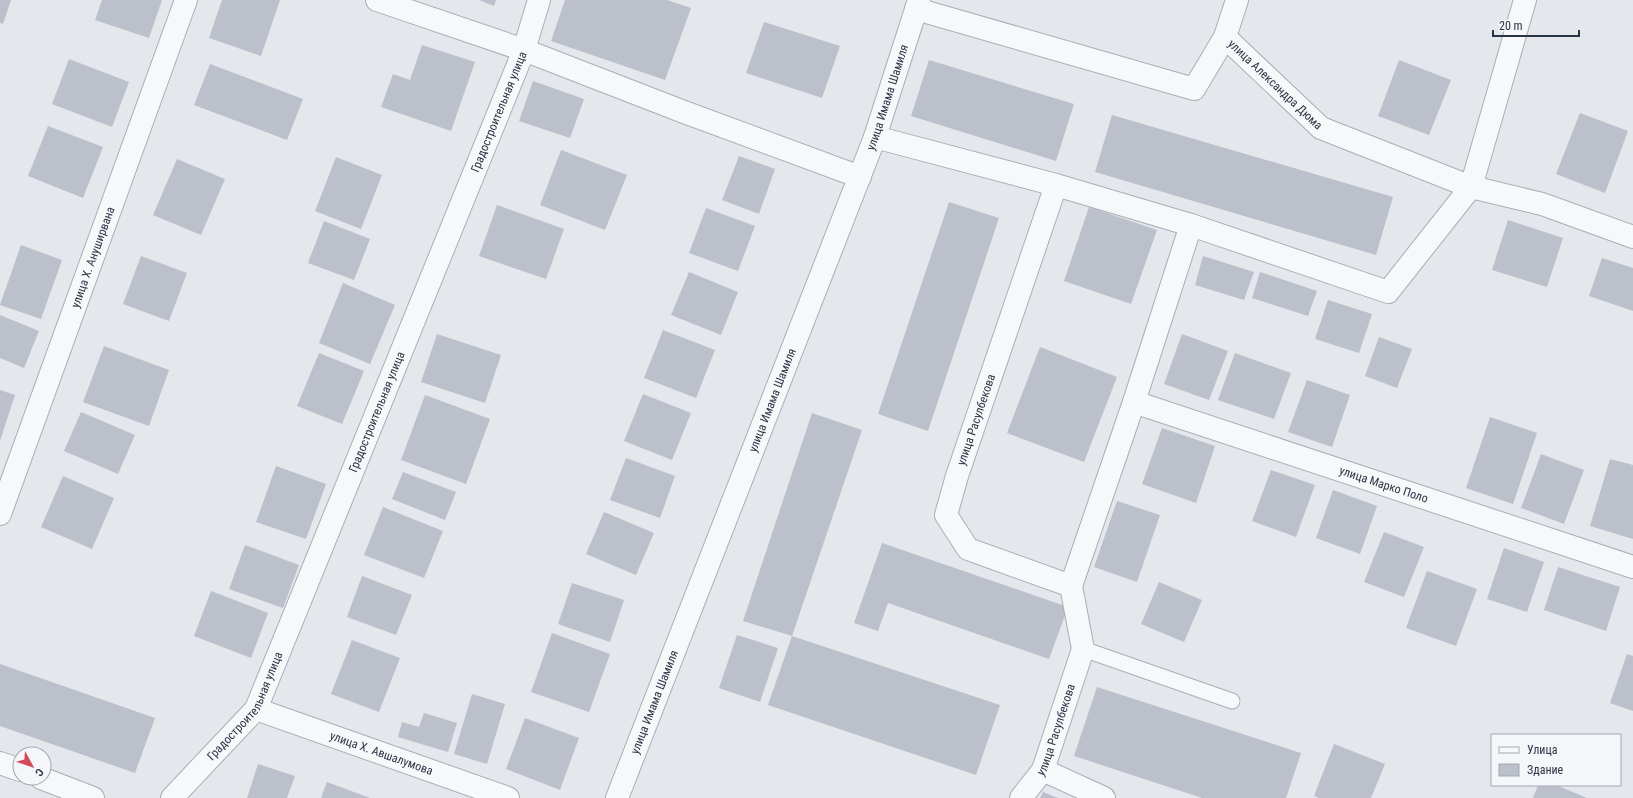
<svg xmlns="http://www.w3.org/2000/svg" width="1633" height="798" viewBox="0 0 1633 798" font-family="'Roboto Condensed',sans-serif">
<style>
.building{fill:#bbc0ca}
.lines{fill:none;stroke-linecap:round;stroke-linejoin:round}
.service-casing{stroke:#a9aeb7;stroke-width:17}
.minor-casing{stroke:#a9aeb7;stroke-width:24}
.service{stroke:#f7f8fa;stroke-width:15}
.minor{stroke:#f7f8fa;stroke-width:22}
.labels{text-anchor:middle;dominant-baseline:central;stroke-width:4;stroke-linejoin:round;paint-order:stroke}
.street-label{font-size:12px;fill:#2b3445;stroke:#f4f6f9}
</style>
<rect width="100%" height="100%" fill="#e4e7ec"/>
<path class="building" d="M0,0h11l-8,24 -3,-1z
M102,0h60l-13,38 -54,-18z
M222,0h58l-19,56 -52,-18z
M479,0h17l-2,6z
M565,0h102l24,8 -26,72 -114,-39z
M764,22l76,24 -18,52 -76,-25z
M422,45l53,17 -24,69 -70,-24 12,-33 17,6z
M69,59l60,23 -17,45 -60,-23z
M929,60l145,44 -18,57 -145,-45z
M1399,60l52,20 -22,55 -51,-19z
M210,64l93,35 -16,41 -93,-35z
M533,81l51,18 -14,39 -51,-17z
M1580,113l48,18 -23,62 -49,-19z
M1112,115l281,82 -17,58 -281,-83z
M48,126l55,21 -20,51 -55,-22z
M561,150l66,25 -22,55 -65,-25z
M739,156l36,13 -16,45 -37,-14z
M336,157l46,18 -21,54 -46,-18z
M177,159l48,20 -24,56 -48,-20z
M949,202l50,16 -71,213 -50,-17z
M497,205l67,24 -18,50 -67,-23z
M1089,207l68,23 -26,74 -67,-23z
M706,208l49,18 -17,45 -49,-18z
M1508,220l55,18 -16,49 -55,-17z
M324,221l46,18 -16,41 -46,-17z
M21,245l41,15 -21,59 -41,-14z
M141,256l46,17 -18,48 -46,-17z
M1203,256l51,16 -10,28 -49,-15z
M1602,258l31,10v43l-44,-15z
M689,272l49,20 -17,43 -50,-20z
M1260,272l57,19 -9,25 -56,-18z
M343,283l52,22 -25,59 -51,-21z
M1328,300l44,14 -13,39 -44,-14z
M0,315l39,16 -15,37 -24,-10z
M663,330l52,20 -19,48 -52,-20z
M437,334l64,21 -16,48 -64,-21z
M1182,334l46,17 -19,49 -45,-16z
M1379,337l33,12 -15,39 -32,-12z
M104,346l65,24 -20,56 -66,-24z
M1040,347l77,30 -33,85 -77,-29z
M319,353l45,18 -22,53 -45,-18z
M1235,353l56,20 -17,46 -56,-19z
M1307,380l43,15 -18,52 -44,-15z
M0,390l15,5 -15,46z
M643,394l48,19 -19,47 -48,-19z
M425,395l65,24 -24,65 -65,-24z
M81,412l54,23 -17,39 -54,-23z
M812,413l50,17 -70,206 -49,-15z
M1490,417l47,16 -24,71 -47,-16z
M1162,428l53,18 -19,57 -54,-19z
M1541,454l43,16 -20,54 -43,-16z
M626,458l49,18 -15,42 -50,-18z
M1610,459l23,6v74l-43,-13z
M276,466l50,18 -20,55 -50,-17z
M1271,470l44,15 -19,52 -44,-16z
M403,472l53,20 -11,28 -53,-21z
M63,476l51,22 -22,51 -51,-22z
M1333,490l44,16 -17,48 -44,-16z
M1117,501l43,14 -23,67 -43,-15z
M383,507l60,24 -19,47 -60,-23z
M604,512l50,21 -18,42 -50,-21z
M1384,532l40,15 -20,50 -40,-15z
M882,543l186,64 -19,52 -161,-56 -10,28 -24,-8z
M245,545l54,20 -16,43 -54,-19z
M1504,548l40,14 -17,50 -40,-13z
M1558,567l62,20 -14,44 -62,-21z
M1427,571l50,18 -21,57 -50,-18z
M362,576l50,19 -16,40 -49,-18z
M1159,582l43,18 -18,42 -43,-18z
M572,583l52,17 -14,42 -52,-18z
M211,591l57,22 -17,45 -57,-22z
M552,633l58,21 -21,58 -58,-20z
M737,635l41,13 -18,54 -41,-14z
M792,636l208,69 -24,70 -208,-70z
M352,640l48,18 -21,54 -48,-18z
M1627,654l6,2v55l-23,-8z
M0,664l155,54 -20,55 -135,-47z
M1097,687l204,66 -15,45h-84l-128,-42z
M472,694l33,10 -18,60 -33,-10z
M424,713l33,10 -9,29 -50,-15 4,-15 17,5z
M525,718l54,20 -19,52 -54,-21z
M1334,744l51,20 -14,34h-52l-5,-2z
M258,764l37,12 -8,22h-40z
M327,782l43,16h-49z
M1538,785h18l31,13h-54z
M1043,792l15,6h-18z"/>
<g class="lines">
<defs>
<path id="service" d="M1083,649l149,52"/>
<g id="minor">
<path d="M377,0l147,50 160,62 176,65"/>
<path id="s1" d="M916,9l278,80 31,-52 96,91 150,59 71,17 91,33"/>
<path d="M1225,37l12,-37"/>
<path d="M875,137l181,48 135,40 197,67 83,-105 54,-187"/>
<path id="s2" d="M1134,402l499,165"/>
<path id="s3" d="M0,514l186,-514"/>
<path d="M1071,586l63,-184 57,-177"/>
<path id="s4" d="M256,709l252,89"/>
<path d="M0,763l20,7"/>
<path d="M1043,770l61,28"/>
<path d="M41,778l52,20"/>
<path id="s5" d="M172,798l84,-89 268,-659 15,-50"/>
<path id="s6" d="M617,798l258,-661 44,-137"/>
<path id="s7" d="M1021,798l22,-28 40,-121 -12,-63 -103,-37 -22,-34 11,-39 99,-291"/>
</g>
</defs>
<use href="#service" class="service-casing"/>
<use href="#minor" class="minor-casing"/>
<use href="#service" class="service"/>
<use href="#minor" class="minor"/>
</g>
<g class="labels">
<g class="street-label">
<text stroke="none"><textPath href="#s1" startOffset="419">улица Александра Дюма</textPath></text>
<text stroke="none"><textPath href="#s6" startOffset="751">улица Имама Шамиля</textPath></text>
<text stroke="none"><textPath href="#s5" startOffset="767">Градостроительная улица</textPath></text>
<text stroke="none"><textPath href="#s3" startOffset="273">улица Х. Ануширвана</textPath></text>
<text stroke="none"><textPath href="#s6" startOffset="427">улица Имама Шамиля</textPath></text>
<text stroke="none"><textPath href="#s5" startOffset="443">Градостроительная улица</textPath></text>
<text stroke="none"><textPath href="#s7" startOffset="477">улица Расулбекова</textPath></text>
<text stroke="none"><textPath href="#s2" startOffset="263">улица Марко Поло</textPath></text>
<text stroke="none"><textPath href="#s6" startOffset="103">улица Имама Шамиля</textPath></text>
<text stroke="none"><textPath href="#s5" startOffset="119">Градостроительная улица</textPath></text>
<text stroke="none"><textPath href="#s7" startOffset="78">улица Расулбекова</textPath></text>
<text stroke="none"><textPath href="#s4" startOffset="133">улица Х. Авшалумова</textPath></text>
</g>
</g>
<rect x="1491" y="734" width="130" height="52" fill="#f4f6f9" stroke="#a4a8b1"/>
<rect x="1499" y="747" width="20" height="6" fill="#f7f8fa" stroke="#a4a8b1"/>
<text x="1527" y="754" font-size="12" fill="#2b3445">Улица</text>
<rect x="1499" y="764" width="20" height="12" fill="#bbc0ca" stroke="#a4a8b1"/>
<text x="1527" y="774" font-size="12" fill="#2b3445">Здание</text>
<g transform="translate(32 766) rotate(130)"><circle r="19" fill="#f4f6f9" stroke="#a4a8b1"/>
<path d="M0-3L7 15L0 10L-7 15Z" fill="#d1495b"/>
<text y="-6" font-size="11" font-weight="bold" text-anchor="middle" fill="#2b3445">С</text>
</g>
<path d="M1493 30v6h86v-6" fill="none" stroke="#2b3445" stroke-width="2"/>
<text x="1499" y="30" font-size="12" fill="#2b3445" stroke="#f4f6f9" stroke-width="3" paint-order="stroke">20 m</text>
</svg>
